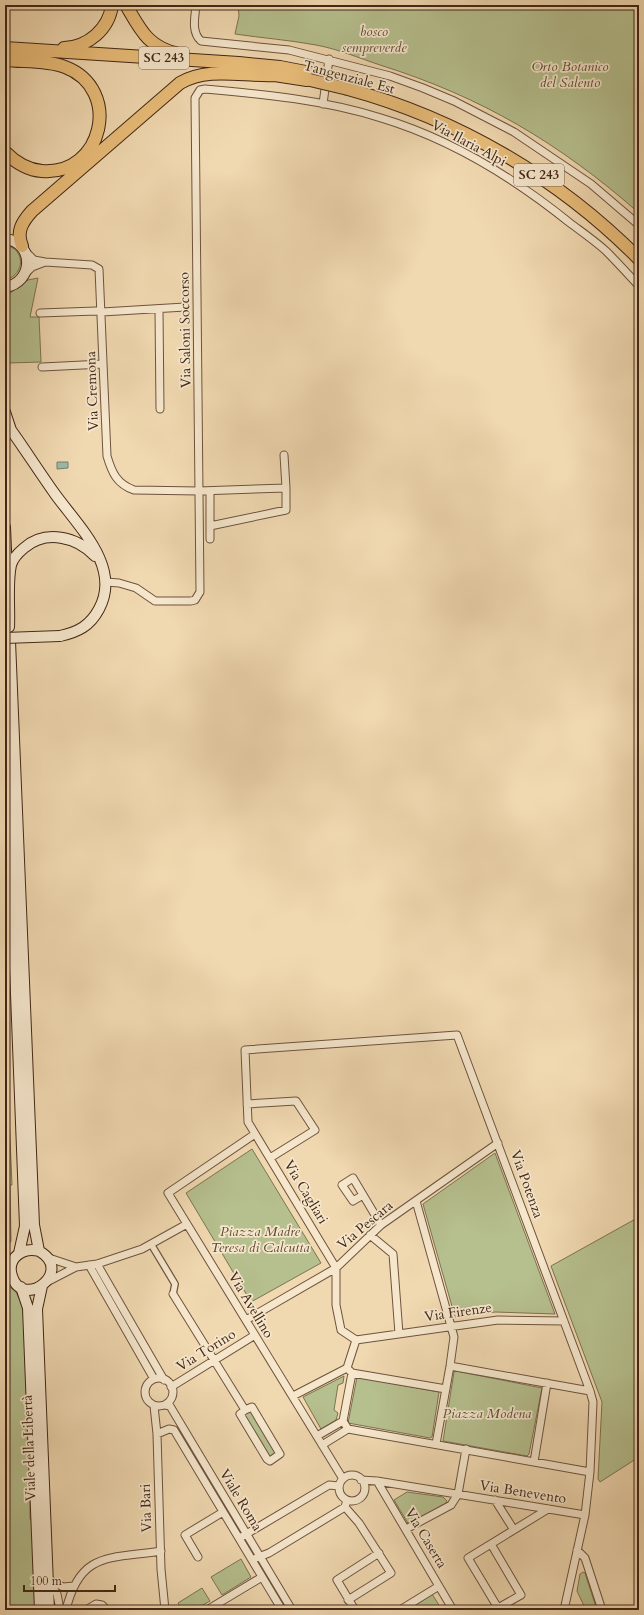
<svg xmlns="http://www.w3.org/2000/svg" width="644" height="1615" viewBox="0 0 644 1615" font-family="Cardo,serif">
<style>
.green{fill:#b6bf8e;stroke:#7c7352}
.water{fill:#9bbaa8;stroke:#777f6e}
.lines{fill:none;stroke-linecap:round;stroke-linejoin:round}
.pedestrian-casing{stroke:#6e533d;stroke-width:8}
.minor-casing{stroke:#6e533d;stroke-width:9}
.secondary-casing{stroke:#422717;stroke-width:12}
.trunk-casing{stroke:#422717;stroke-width:14}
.pedestrian{stroke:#f5e6cc;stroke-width:5.5}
.minor{stroke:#f5e6cc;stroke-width:7}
.secondary{stroke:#f5e6cc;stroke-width:10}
.trunk{stroke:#e8bc78;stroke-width:12}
.secondary-bridge-casing{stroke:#422717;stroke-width:12;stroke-linecap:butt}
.trunk-bridge-casing{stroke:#422717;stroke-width:14;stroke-linecap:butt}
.secondary-bridge{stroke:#f5e6cc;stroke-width:10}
.trunk-bridge{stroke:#e8bc78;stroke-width:12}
.labels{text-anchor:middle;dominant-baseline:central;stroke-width:3.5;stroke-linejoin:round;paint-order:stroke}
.shield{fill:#f5e6cc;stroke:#78604d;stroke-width:1}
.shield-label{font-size:13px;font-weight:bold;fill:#422717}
.park-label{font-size:14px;font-style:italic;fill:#5f4d35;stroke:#f5e6cc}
.street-label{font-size:14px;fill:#422717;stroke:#f5e6cc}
</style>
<rect width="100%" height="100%" fill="#f0d8b0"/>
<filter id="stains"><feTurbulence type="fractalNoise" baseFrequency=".005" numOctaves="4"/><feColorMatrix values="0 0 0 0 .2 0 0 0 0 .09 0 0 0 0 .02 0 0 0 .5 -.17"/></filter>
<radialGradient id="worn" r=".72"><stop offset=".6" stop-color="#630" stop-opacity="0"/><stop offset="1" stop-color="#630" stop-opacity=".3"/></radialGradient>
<path class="green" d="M238,5h401v208c-80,-70 -157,-116 -259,-148 -21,-7 -42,-16 -64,-20 -27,-5 -54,-7 -81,-11l4,-18z
M5,245c21,4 20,29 1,35h-1z
M38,278l-8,39h9l2,45 -33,1c-4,-23 -4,-46 1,-69l19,-14z
M5,1046h1l6,139h-2l1,56 -6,10z
M252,1149l69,114 -70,39 -65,-109z
M495,1153l60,161 -60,-2 -40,5 -32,-113z
M639,1217v240l-39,25 -2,-3 4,-77 -51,-136z
M5,1283l11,9 7,15 9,192 -2,3v17l3,3 4,88h-32z
M456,1371l86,17 -13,66 -2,2 -84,-15 11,-69z
M344,1376l-1,7 -5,2 -4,25 4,3 -2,7 -15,9 -18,-32z
M357,1377l82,15 -7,45 -2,1 -82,-15z
M251,1411l26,41 -7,6 -26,-44z
M407,1492l36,5 4,4 -1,2 -37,22 -15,-25z
M241,1559l10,18 -29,18 -11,-18z
M583,1572l2,1 12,37h-11l-9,-19 3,-17z
M202,1588l8,13 -16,9h-12l-4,-7z
M432,1594l10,16h-37z"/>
<path class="water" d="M57,462h11v6l-11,1z"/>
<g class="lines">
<defs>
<path id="pedestrian" d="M151,1244l24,40 -2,10"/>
<path id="minor" d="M196,5c-1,12 -5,27 5,36l88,9 101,26 33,12 31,13 60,31 77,52 48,41
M323,104l6,-45
M45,262l47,3 7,4 8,187c5,17 10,28 27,34l65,1 87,-3v22l-76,16v-35
M25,274l7,-7 13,-5 -11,-2 -8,-8
M159,310l1,99
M40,313l56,-2 6,1 83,-5
M42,367l61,-3
M284,455l2,33
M210,539v-13
M106,582l13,1 17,5 19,13h36l4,-1 5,-8 -5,-494 5,-8 5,-1c58,5 120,11 176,29 70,21 132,59 189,105 12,9 25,18 36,28 11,11 22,23 33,35
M247,1104l49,-3 19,29 -45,28
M255,1134l-87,59 175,286
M363,1195l-10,6 -11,-16 11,-7 28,47
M416,1201l38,136 -4,29 -14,78
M370,1235l23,19 6,80
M46,1257l30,10
M97,1264l67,116
M89,1265l65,114
M47,1282l29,-15 21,-3 45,-15 45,-25
M173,1294l72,116 7,-3 28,47 -10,7 -3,-2 -27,-45 5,-4
M246,1320l90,-52 45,-43 117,-82
M356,1340l-15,-10 -5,-25v-37l-88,-146 -3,-72 212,-15 133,356 3,11 -3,70 -5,43 -21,95
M356,1340l142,-20 66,1
M450,1366l140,25
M347,1368l5,5 94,16
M352,1373l-9,48 5,8 242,43
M145 1392a14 14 0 1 1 28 0a14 14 0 1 1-28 0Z
M171,1387l84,-52
M293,1396l54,-28 9,-28
M165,1405l5,1 122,204
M154,1406l3,28 4,135 4,41
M157,1434l12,-5 5,1 108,180
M317,1436l26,-15
M322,1445l26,-16
M534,1462l13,-79
M339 1488a13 13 0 1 1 26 0a13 13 0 1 1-26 0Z
M361,1480l16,1 208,34
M377,1481l76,129
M495,1500l19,30
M345,1507l14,16 32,50 -43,27
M406,1529l45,-24 7,-11 8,-45
M243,1536l86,-51 10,1
M491,1544l30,51 -23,13 -30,-50 80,-49
M577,1550l8,8 17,52
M198,1557l-13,-22 38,-23
M256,1558l13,-5 76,-46 2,-7
M48,1579l15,8 11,-1
M49,1581l8,13 3,16
M66,1610c14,-59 44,-51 95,-59
M86,1610l10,-6 6,1 5,5
M207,1610l55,-33
M355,1610l-18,-30 42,-27
M400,1610l39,-24"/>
<path id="secondary" d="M5,239c30,3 29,44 0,48
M5,412l6,18c15,21 29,43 44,64 23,32 67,73 44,115 -9,17 -21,23 -39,27
M5,527l2,46
M9,627c1,-18 -2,-44 2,-62 2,-7 7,-12 13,-17 22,-19 53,-11 71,8
M10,641l24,584 5,26c36,20 -16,60 -27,25 -6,-18 11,-29 27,-25
M5,710l20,516 -6,27
M42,1286l-5,23 12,301
M21,1287l7,21 12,302"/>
<path id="trunk" d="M126,5c14,24 22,43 53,49
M5,48l234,15 41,4 31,6
M64,48c24,-1 45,-19 48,-43
M5,60c19,2 42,0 60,7 58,22 38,109 -23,104 -15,-1 -27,-9 -37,-19
M268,74l39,6
M348,89c110,30 211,89 291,170
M22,246c-6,-14 0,-24 10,-35l148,-128c29,-17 64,-6 96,-8"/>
</defs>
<use href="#pedestrian" class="pedestrian-casing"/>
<use href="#minor" class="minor-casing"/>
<use href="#secondary" class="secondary-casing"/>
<use href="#trunk" class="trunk-casing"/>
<use href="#pedestrian" class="pedestrian"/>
<use href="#minor" class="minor"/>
<use href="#secondary" class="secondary"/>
<use href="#trunk" class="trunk"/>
<defs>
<path id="secondary-bridge" d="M5,638l55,-2"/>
<path id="trunk-bridge" d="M310,80l38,9"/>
</defs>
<use href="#secondary-bridge" class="secondary-bridge-casing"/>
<use href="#trunk-bridge" class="trunk-bridge-casing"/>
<use href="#secondary-bridge" class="secondary-bridge"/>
<use href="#trunk-bridge" class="trunk-bridge"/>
</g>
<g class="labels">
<g class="shield">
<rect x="139" y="47" width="50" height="22" rx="3"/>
<rect x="514" y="164" width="50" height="22" rx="3"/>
</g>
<g class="shield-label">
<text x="164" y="58">SC 243</text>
<text x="539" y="175">SC 243</text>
</g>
<g class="park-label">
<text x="374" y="31">bosco<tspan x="374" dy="16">sempreverde</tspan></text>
<text x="570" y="66">Orto Botanico<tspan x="570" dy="16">del Salento</tspan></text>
<text x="260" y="1231">Piazza Madre<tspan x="260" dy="16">Teresa di Calcutta</tspan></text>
<text x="487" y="1413">Piazza Modena</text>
</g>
<g class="street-label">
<text transform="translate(349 77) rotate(15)">Tangenziale Est</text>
<text transform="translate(469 143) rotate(28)">Via Ilaria Alpi</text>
<text transform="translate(185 330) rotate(-91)">Via Saloni Soccorso</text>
<text transform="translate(92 391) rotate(-92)">Via Cremona</text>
<text transform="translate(527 1184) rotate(70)">Via Potenza</text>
<text transform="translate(306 1192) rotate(59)">Via Cagliari</text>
<text transform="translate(365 1225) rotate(-40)">Via Pescara</text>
<text transform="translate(251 1305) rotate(59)">Via Avellino</text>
<text transform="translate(458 1312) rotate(-8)">Via Firenze</text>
<text transform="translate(206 1350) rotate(-32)">Via Torino</text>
<text transform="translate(29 1448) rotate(-92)">Viale della Libertà</text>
<text transform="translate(523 1492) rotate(9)">Via Benevento</text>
<text transform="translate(241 1500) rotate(59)">Viale Roma</text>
<text transform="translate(146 1508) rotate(-92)">Via Bari</text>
<text transform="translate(426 1538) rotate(59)">Via Caserta</text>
</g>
</g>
<rect width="644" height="1615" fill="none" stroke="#f0d8b0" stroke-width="20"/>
<rect x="6" y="6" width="632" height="1603" fill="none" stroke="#422717" stroke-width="2"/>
<rect x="10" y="10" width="624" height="1595" fill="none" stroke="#422717"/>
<path d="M24 1585v6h91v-6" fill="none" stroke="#422717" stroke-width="2"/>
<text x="30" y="1585" font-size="12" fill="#422717" stroke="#f5e6cc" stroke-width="3" paint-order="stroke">100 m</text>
<rect width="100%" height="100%" filter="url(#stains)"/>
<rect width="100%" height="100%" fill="url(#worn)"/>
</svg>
